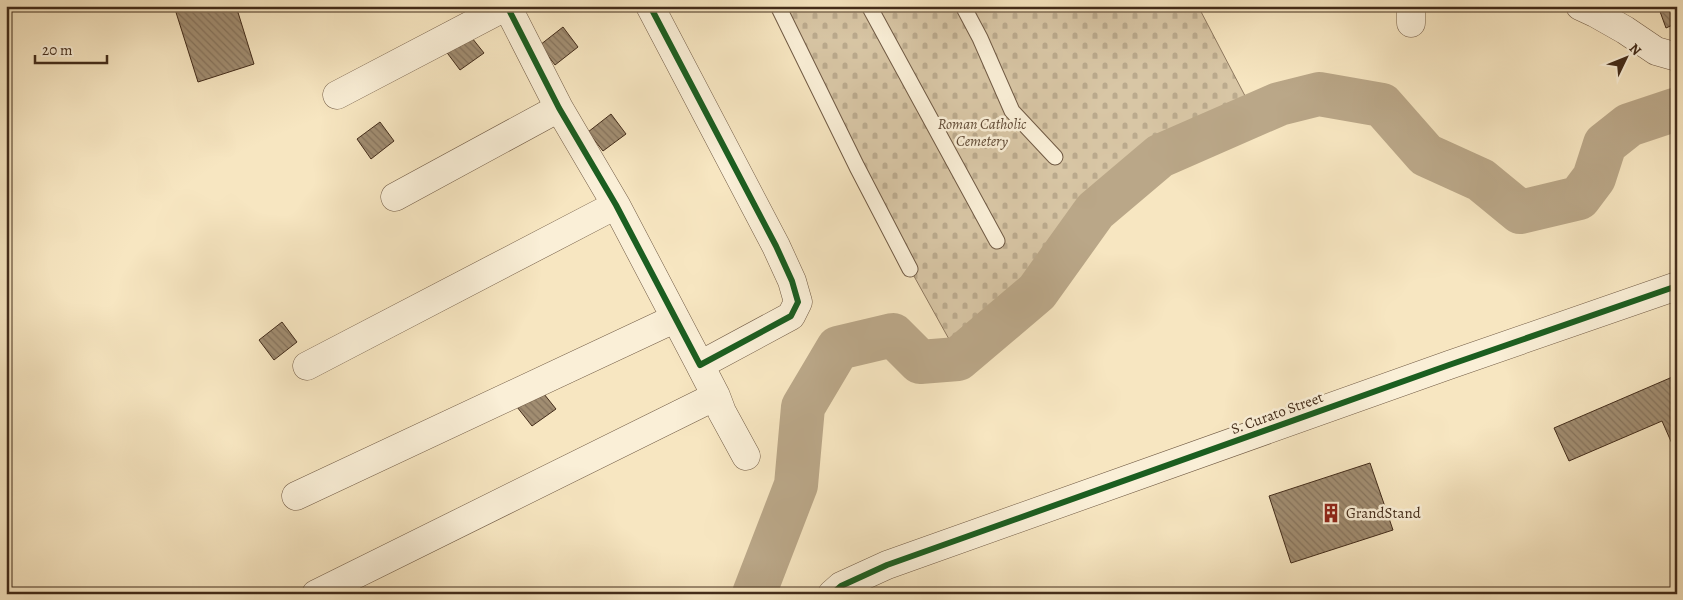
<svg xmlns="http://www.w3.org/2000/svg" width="1683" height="600" viewBox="0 0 1683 600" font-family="Alegreya,serif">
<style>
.cemetery{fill:url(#cemetery-stones);stroke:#8e7960}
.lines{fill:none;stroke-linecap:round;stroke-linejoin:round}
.river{stroke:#baa788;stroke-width:44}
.building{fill:url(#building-back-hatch);stroke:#432c1a}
.lane-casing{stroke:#705a44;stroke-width:17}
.street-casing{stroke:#705a44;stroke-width:29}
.lane{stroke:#faefd7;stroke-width:15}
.street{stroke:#faefd7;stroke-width:28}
.cycleway-casing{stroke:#faefd7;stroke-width:9}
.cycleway{stroke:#1b5e20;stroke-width:6}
.labels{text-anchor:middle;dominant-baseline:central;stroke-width:5;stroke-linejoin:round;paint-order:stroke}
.park-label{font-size:15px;font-style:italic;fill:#614b36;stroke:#faefd7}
.street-label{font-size:15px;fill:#432c1a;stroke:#faefd7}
.poi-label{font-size:15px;fill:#432c1a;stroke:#faefd7;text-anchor:start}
</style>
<defs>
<pattern id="cemetery-stones" width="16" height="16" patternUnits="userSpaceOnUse" patternTransform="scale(1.25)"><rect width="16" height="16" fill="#d8c6a5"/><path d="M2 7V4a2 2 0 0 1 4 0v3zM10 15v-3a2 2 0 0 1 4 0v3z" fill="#bbaa8d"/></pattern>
<pattern id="building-back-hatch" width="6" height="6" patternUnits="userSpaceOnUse" patternTransform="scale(1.25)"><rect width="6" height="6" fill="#a18d71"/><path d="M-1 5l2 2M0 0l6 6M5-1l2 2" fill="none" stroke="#85735c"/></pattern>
</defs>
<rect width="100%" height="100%" fill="#f7e6c1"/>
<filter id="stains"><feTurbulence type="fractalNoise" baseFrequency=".004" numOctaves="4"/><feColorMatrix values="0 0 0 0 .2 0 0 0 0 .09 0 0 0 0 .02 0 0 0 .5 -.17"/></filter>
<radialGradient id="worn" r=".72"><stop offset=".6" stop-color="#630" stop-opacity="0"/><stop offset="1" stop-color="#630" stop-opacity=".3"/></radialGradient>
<path class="cemetery" d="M778,6h420l56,107 -102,31 -68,61 -53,88 -76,57 -45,-81z"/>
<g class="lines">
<path class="river" d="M754,594l42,-109 7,-78 35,-59 55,-13 27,27 38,-3 79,-67 58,-81 65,-55 119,-52 40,-10 63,11 44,50 55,25 39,32 59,-14 15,-20 11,-34 24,-19 45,-15 3,1"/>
</g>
<path class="building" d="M174,6h62l18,58 -56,18z
M1658,6h19v17l-11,5z
M563,27l15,20 -23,18 -15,-20z
M468,33l16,20 -24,17 -15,-20z
M611,114l15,20 -23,17 -15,-19z
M380,122l14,19 -23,18 -14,-20z
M282,322l15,20 -23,18 -15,-20z
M1677,375v80l-15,-34 -93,40 -15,-33z
M540,389l16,20 -24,17 -15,-19z
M1370,463l23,67 -102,33 -22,-67z"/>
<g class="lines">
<defs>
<path id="lane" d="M778,6l79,161 53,102
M869,6l128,235
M963,6l17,32 32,73 43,46"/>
<path id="street" d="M507,6l52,102 57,97 84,160 91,-49 7,-14 -6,-21 -16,-35 -126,-240
M1411,6v17
M1580,6l15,7 30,17 31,21 21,6
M337,95l170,-89
M395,197l164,-89
M307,366l309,-161
M716,396l6,16 24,44
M296,496l378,-177
M316,594l400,-198 -16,-31
M832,594l9,-8 46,-21 562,-200 228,-79"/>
</defs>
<use href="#lane" class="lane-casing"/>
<use href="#street" class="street-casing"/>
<use href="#lane" class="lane"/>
<use href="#street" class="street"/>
<defs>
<path id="cycleway" d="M507,6l52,102 57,97 84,160 91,-49 7,-14 -6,-21 -16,-35 -126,-240
M832,594l9,-8 46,-21 562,-200 228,-79"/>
</defs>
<use href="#cycleway" class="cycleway-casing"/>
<use href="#cycleway" class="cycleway"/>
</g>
<defs>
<symbol id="building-bare" viewBox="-9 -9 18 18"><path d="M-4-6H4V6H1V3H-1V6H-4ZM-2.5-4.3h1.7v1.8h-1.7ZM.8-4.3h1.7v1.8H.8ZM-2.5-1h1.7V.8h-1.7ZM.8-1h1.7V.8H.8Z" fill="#8f2418" stroke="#faefd7" stroke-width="2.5" paint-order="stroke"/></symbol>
</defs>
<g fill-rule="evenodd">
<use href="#building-bare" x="1317" y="499" width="28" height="28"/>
</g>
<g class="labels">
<g class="park-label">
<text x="982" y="124">Roman Catholic<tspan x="982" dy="17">Cemetery</tspan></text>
</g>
<g class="street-label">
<text transform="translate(1277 413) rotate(-20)">S. Curato Street</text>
</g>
<g class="poi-label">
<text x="1346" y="513">GrandStand</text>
</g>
</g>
<rect width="1683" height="600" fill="none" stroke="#f7e6c1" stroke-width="25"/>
<rect x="8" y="8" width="1668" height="585" fill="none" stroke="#432c1a" stroke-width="2.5"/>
<rect x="12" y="12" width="1658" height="575" fill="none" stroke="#432c1a"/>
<g transform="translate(1626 58) rotate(47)" stroke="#faefd7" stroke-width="4" paint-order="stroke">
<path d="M0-4L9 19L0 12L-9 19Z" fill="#432c1a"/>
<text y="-8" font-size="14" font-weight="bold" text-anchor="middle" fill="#432c1a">N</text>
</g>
<path d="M35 55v8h72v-8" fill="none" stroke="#432c1a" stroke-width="2.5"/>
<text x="42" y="55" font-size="15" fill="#432c1a" stroke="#faefd7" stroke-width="4" paint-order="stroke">20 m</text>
<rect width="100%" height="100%" filter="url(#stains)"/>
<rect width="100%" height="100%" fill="url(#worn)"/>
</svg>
